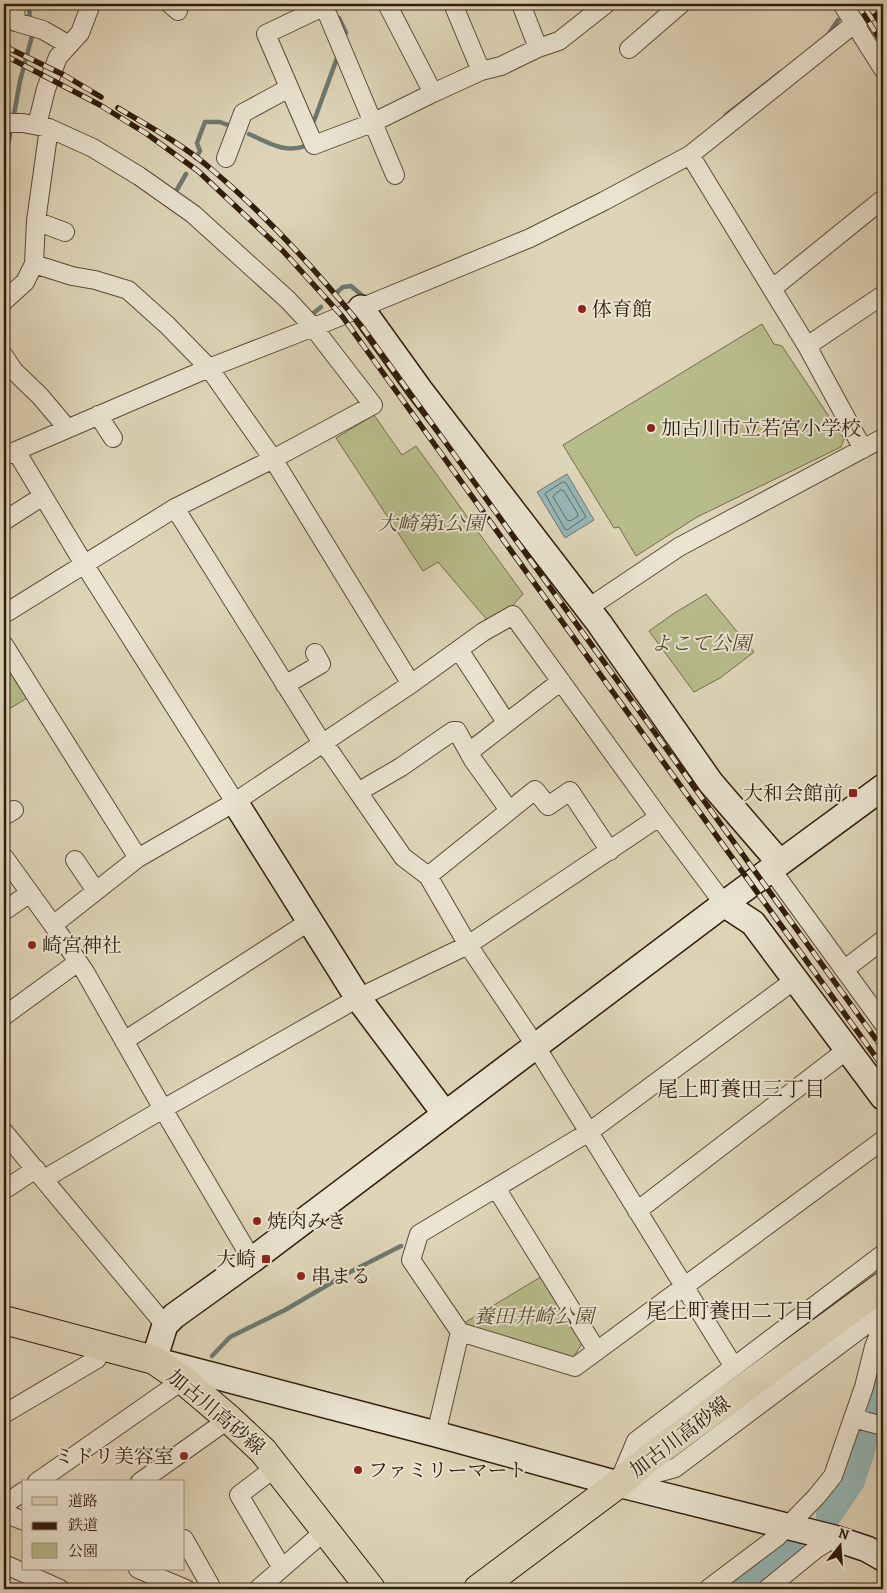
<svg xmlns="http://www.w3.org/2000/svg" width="887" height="1593" viewBox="0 0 887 1593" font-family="Alegreya,'Noto Serif JP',serif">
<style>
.green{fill:#b7bc8b;stroke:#746c4c}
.water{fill:#95b7b7;stroke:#6d7973}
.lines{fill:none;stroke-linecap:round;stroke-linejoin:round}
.shore{stroke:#636a62;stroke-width:1}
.stream{stroke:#6d7973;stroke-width:4.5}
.river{stroke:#95b7b7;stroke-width:26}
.street-casing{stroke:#5c4a37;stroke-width:20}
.secondary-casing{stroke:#311c0c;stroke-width:28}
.primary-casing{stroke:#311c0c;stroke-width:30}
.street{stroke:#eae4d1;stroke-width:18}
.secondary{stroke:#eae4d1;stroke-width:25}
.primary{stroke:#ded5b8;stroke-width:28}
.rail-casing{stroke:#311c0c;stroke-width:5.5}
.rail{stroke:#eae4d1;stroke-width:4;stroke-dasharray:11;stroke-linecap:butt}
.poi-dot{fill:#8f2418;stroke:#eae4d1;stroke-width:2}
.labels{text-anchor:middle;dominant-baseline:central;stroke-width:4;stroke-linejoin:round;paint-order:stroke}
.poi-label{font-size:20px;fill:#311c0c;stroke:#eae4d1;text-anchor:start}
.park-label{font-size:20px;font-style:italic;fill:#594c32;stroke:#eae4d1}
.street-label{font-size:20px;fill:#311c0c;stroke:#eae4d1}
.neighbourhood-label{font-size:21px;fill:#311c0c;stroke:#eae4d1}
</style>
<rect width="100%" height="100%" fill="#ded5b8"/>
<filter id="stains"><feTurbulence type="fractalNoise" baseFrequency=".004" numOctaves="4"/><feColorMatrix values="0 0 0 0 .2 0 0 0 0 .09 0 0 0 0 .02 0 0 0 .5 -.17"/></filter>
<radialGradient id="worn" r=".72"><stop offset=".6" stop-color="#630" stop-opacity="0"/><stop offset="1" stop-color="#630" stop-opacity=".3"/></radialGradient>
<path class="green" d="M762,324l12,20 8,2 62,93 -3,8 -144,70 -61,39 -17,-29 -5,1 -51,-83z
M374,415l28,40 14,-9 107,148 -12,13 -23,14 -50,-59 -15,9 -87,-133z
M706,594l48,58 -34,26 -26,14 -45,-61 24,-17z
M4,661l28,34 -28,17z
M544,1275l40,65 -11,18 -106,-30 -3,-5z"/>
<path class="water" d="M567,474l27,46 -29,18 -28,-46z"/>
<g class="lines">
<path class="shore" d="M563,482l3,1 20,34 -19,13 -2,-1 -20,-35z
M561,490l3,1 14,23 -1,3 -7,4 -3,-1 -14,-23 1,-2z"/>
<path class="stream" d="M29,4l1,18
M339,18l7,15
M4,26l10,4
M828,35l10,-15
M726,115l55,-43
M13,120l7,-39 12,-45 -1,-6
M314,121l23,-63
M249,134c18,8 36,20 56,12l1,-4
M196,158l4,-7 -3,-8 8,-21h15l13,5
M4,169l7,-41
M175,193l11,-19
M335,294l8,-7 8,-1 14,12 1,-1
M310,316l11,-9
M212,1356l18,-19 55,-27 63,-37 53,-27"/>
<path class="river" d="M829,1515l23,-34 9,-27 22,-93
M741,1589l51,-38"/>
<defs>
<path id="street" d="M15,4l1,18 27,8 26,15
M170,4l8,7
M329,4l-63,30 48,111 58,-22 61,-30 48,-22 20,-5 37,-18 21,-7 47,-37
M387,4l46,89
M453,4l28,67
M521,4l17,44
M842,4l41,65
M324,6l71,169
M629,49l52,-45
M4,123h19l26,5 44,20 46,28 54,38 95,86 25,27 60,78 -100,54 -98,49 -171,106
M37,125l9,-36 12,-32 22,-24 11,-29
M49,128l-13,93 -2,43 38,12 23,4 33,10 39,35 42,43 64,91 138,225
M690,155l117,191 56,103
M226,158l17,-45 46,-25
M36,221l29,11
M773,288l110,-89
M4,301l21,-19 9,-18
M807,346l76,-51
M4,356l10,15 26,25 27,32
M98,415l15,23
M16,451l68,113 151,238
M4,456l205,-88 120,-47 201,-83 74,-37 86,-46 189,-151
M175,508l147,235 9,10 72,104 25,19 40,69 67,100 199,322
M4,521l39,-25
M588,608l91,-61 204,-109
M4,645l134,213
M459,650l47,72
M285,685l36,-21 -6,-11
M469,752l92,-71
M358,792l43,-25 52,-36h4l16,29 36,50
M4,816l10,-6
M4,857l49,68 32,47 78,137 89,151
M75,860l21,31
M771,869l112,154
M428,876l107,-86 13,16 22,-15 40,60
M4,911l26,-18
M53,925l85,-67 97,-56 176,-118 72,-52 30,-17 146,202 65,87
M845,969l38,-29
M796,979l-207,153 -170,102 -8,26 49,72 115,35 308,-227
M4,1016l74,-54
M124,1041l186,-120
M4,1132l161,193
M44,1179l119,-70 195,-111 110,-53 191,-128
M496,1188l101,163
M4,1190l32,-21
M637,1211l211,-162
M4,1414l93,-55 3,-14
M853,1418l30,8
M436,1434l24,-102
M276,1467l-37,28 43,73
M620,1479l16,-38 247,-187
M628,1481l47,-13 208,-156
M37,1482l146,-102
M140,1482l89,-63
M4,1505l20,-14
M4,1513l20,8
M184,1539l26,46 -3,4
M4,1564l56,25
M138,1569l48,20
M258,1589l68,-59
M708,1589l69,-52 39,-40 17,-21 31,-89 10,-40 9,-23
M767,1589l49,-40 18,-11"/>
<path id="secondary" d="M361,308l59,82 179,233 112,160 69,80
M883,787l-159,117 -472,356 -78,56 -9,9 -11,35 282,74 182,50 216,54 33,11 16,9
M235,802l123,196 87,116
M724,904l29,19 130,174"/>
<path id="primary" d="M4,1320l150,40 29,20 46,39 34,32 108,138
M478,1589l140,-105 31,-26 234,-172"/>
</defs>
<use href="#street" class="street-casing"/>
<use href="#secondary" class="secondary-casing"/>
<use href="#primary" class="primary-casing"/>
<use href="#street" class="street"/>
<use href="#secondary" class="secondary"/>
<use href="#primary" class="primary"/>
<defs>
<path id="rail" d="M857,4l26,40
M868,4l15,23
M4,46l60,29 37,22
M4,55l96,50 47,29 51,37 85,80 59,65 541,751
M118,108c31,18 65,37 92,60 56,47 107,103 153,160l520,721"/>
</defs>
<use href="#rail" class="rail-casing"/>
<use href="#rail" class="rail"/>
</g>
<g class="poi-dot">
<circle cx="582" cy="309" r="5"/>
<circle cx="651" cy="428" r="5"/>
<rect x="848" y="788" width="10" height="10" rx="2.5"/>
<circle cx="32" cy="945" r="5"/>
<circle cx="257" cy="1221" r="5"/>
<rect x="261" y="1254" width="10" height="10" rx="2.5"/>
<circle cx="301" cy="1276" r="5"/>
<circle cx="184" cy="1456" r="5"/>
<circle cx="358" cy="1470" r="5"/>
</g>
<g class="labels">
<g class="poi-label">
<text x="592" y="309">体育館</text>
<text x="661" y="428">加古川市立若宮小学校</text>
<text x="843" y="793" text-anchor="end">大和会館前</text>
<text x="42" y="945">崎宮神社</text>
<text x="267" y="1221">焼肉みき</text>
<text x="256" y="1259" text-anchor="end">大崎</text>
<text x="311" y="1276">串まる</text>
<text x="174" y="1456" text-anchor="end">ミドリ美容室</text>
<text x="368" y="1470">ファミリーマート</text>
</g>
<g class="park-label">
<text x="431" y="523">大崎第1公園</text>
<text x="701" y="643">よこて公園</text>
<text x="534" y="1316">養田井崎公園</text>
</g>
<g class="street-label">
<text transform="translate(216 1412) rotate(40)">加古川高砂線</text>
<text transform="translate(680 1437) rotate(-37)">加古川高砂線</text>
</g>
<g class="neighbourhood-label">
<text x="741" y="1089">尾上町養田三丁目</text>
<text x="730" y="1311">尾上町養田二丁目</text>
</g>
</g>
<rect width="887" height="1593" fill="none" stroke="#ded5b8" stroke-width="20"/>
<rect x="5" y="5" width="877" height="1583" fill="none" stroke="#311c0c" stroke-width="2.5"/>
<rect x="10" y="10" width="867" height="1573" fill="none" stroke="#311c0c"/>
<rect x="22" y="1480" width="162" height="90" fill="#eae4d1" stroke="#a09482"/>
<rect x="32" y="1497" width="25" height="8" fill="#ded5b8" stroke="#a09482"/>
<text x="68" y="1506" font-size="15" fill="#311c0c">道路</text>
<rect x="32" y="1522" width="25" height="8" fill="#311c0c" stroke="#a09482"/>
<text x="68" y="1530" font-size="15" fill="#311c0c">鉄道</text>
<rect x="32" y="1543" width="25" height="15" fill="#b7bc8b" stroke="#a09482"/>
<text x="68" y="1556" font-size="15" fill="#311c0c">公園</text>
<g transform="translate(840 1546) rotate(17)" stroke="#eae4d1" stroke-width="4" paint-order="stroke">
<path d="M0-4L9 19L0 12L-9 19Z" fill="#311c0c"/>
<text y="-8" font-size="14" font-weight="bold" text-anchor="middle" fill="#311c0c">N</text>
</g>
<rect width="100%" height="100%" filter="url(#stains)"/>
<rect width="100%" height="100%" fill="url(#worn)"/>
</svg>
